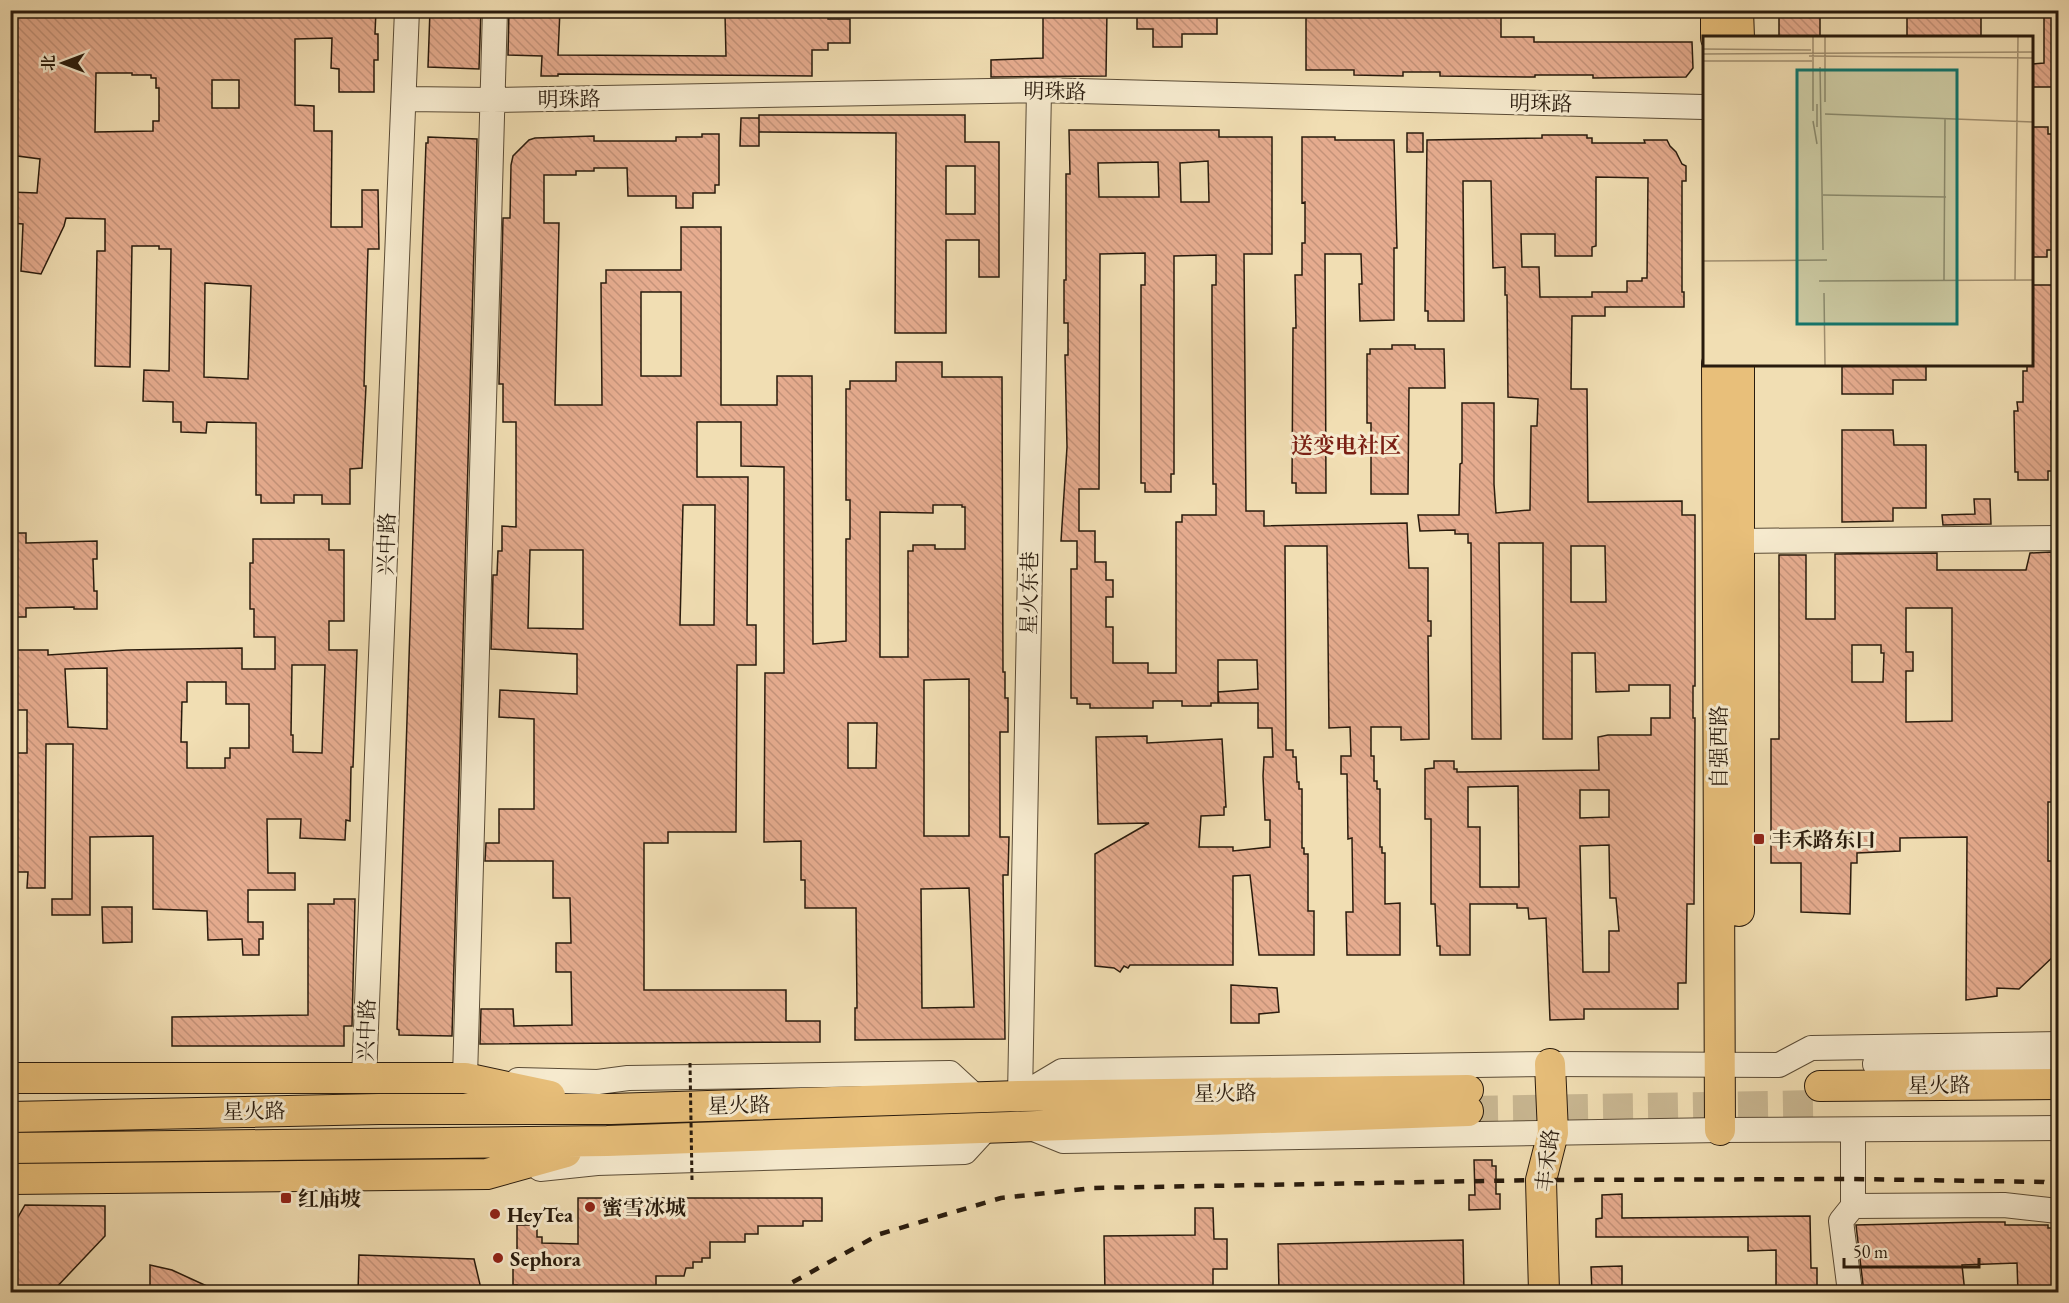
<svg xmlns="http://www.w3.org/2000/svg" width="2069" height="1303" viewBox="0 0 2069 1303" font-family="'EB Garamond','Noto Serif SC',serif">
<style>
.building{fill:url(#building-back-hatch);stroke:#291b0d;stroke-width:1.5;fill-rule:evenodd}
.lines{fill:none;stroke-linecap:round;stroke-linejoin:round}
.major-tunnel{stroke:#c9b792;stroke-width:30;stroke-dasharray:30 15;stroke-linecap:butt}
.minor-casing{stroke:#5b4c36;stroke-width:26}
.major-casing{stroke:#291b0d;stroke-width:32}
.minor{stroke:#f6eace;stroke-width:24}
.major{stroke:#e8bf7a;stroke-width:30}
.rail{stroke:#291b0d;stroke-width:4.5;stroke-dasharray:10 10;stroke-linecap:butt}
.path-bridge{stroke:#291b0d;stroke-width:3;stroke-dasharray:4.5 3;stroke-linecap:butt}
.poi-dot{fill:#8f2418;stroke:#f6eace;stroke-width:2}
.labels{text-anchor:middle;dominant-baseline:central;stroke-width:6;stroke-linejoin:round;paint-order:stroke}
.street-label{font-size:21px;fill:#291b0d;stroke:#f6eace}
.poi-label{font-size:21px;font-weight:bold;fill:#291b0d;stroke:#f6eace;text-anchor:start}
.neighbourhood-label{font-size:22px;font-weight:bold;fill:#7a1f14;stroke:#f6eace}
.inset-road{fill:none;stroke:#a19071;stroke-width:1.5}
.view{fill:#0f766e;fill-opacity:0.15;stroke:#0f766e;stroke-width:3}
.inset-edge{fill:none;stroke:#291b0d;stroke-width:3}
</style>
<defs>
<pattern id="building-back-hatch" width="6" height="6" patternUnits="userSpaceOnUse" patternTransform="scale(1.5)"><rect width="6" height="6" fill="#e6ac8f"/><path d="M-1 5l2 2M0 0l6 6M5-1l2 2" fill="none" stroke="#c5937a"/></pattern>
</defs>
<rect width="100%" height="100%" fill="#f1deb3"/>
<filter id="stains"><feTurbulence type="fractalNoise" baseFrequency=".00333" numOctaves="4"/><feColorMatrix values="0 0 0 0 .2 0 0 0 0 .09 0 0 0 0 .02 0 0 0 .5 -.17"/></filter>
<radialGradient id="worn" r=".72"><stop offset=".6" stop-color="#630" stop-opacity="0"/><stop offset="1" stop-color="#630" stop-opacity=".3"/></radialGradient>
<path class="building" d="M10,10h366l-1,24h3v26h-4v32h-35v-23l-8,-1 1,-30 -37,1v66l19,1v25h18l-1,96h31v-37h16l1,59h-11l-4,137h2l-4,82 -12,1v35h-28v-9h-28v8h-33v-8h-5v-72l-49,-1 -1,11 -25,-1v-10h-8v-20l-30,-1 1,-31 25,1 2,-122h-12v-3h-27l-2,121 -35,-1 2,-115h8v-32l-39,-1 -2,8 -23,48 -20,-3 2,-47 -13,-1v-31l27,1 3,-34 -30,-4zM96,73h36v2h19v3h5v10h3v33h-6v10l-58,1zM212,80h27v28h-27zM205,283l46,3 -3,93 -44,-2z
M430,10h51l-2,59 -51,-2z
M509,10h51l-2,45 168,1 -1,-42h16v-4h87v9h22v24h-22v7h-16v26l-254,-2v2h-17l1,-20 -34,-1z
M1043,10h64l-1,66 -115,1v-17l52,-2z
M1137,10h80v24h-35v13h-29v-18h-16z
M1306,10h195v27h33v5h158l1,26 -7,9 -93,1v-3h-58v2l-95,-1v-4h-37v4l-49,-1v-5h-48z
M1779,10h41v28h-41z
M1907,10h74v28h-74z
M2044,10h14v77h-27v-23l13,-1z
M759,115h206v27h34v135h-20v-37h-33v93h-51l1,-200 -137,-1zM946,166h29v48h-29z
M741,118h18v28h-19z
M2031,127h17v7h10v116h-11v7h-16z
M1069,130h150v7h53v117h-28l2,257h18v15l143,-3 2,45h19v53h3v15h-3l1,103 -28,1v-13h-30v29h3v25h3v8h3v58h2v6h3v51l15,-1v52h-53l-1,-43h7l-1,-74 -4,1 -1,-65h-6v-18h10l-1,-29 -21,1 -2,-182h-42l1,204h7v7h3l1,25h2v7h3v59h2v6h4v57h6v44h-55l-9,-80 -17,1v89h-103l-2,3 -4,-2 -4,6 -6,-4 -19,-2v-112l54,-31 -51,1 -2,-87 51,-1v7l75,-4 4,68h-2v8l-23,1 -2,31h34v4l37,-4v-27h-5l-2,-44 1,-19h9l-1,-29h-14v-25h-39l-1,-11 40,-3 -1,-29h-39v43h-7v3h-29v-5h-29v7h-63v-4h-13v-6h-6v-129h6v-28h-16l6,-94 -2,-92h3v-32h-4v-43h2v-106h4zM1208,161l1,41h-28l-1,-39zM1158,162l1,35h-60l-1,-34zM1145,253v32h-4v198h4v9h26v-18h3v-218l42,-1v30h-4v44l1,155h3v31h-34v7h-6v151h-28v-10h-35v-36h-7v-30h7v-17h-7v-18h-11v-31h-16v-42h20l1,-235z
M1407,133h16v19h-16z
M702,134h17v51h-4v8h-22v15h-17v-12h-48l-1,-28h-33v3h-18v4h-32v48h15l-4,182h47l-1,-122h5v-13h75v-43h40v178h56v-29h35l1,268 33,-3v-102h4v-39h-4v-111h4v-8h46v-19h46v15h60l1,295h2v26h3v34h-8v105h9l-1,38h-5l2,164 -150,1v-32h2l-1,-100h-51v-28h-4v-39l-37,1 1,-169h19v-206l-43,-1v-44h-44v55h51l-1,148h9v40h-19l-1,167h-68v11h-24v147h142v31h34v21l-340,2 1,-35h32l1,17 58,-1 -1,-53h-15v-29h15l-1,-45h-17v-37h-68l1,-18h13v-34h35v-90l-35,-2 1,-27 77,4v-40l-86,-5 2,-74h4l1,-24h4v-25l14,1v-105h-13v-38h-4l4,-166h7l1,-53 2,-9 16,-16 6,-2 59,-2v5h82v-4h26zM641,292h40v84h-40zM683,505h32l-1,120h-34zM933,505h29v2h3v42h-30v-4h-22v6h-5v106h-28v-145l53,1zM530,550h53v79l-55,-1zM969,679v157h-45v-156zM848,723h29l-1,45h-28zM969,888l5,119 -52,1 -1,-119z
M1542,135h45v3h5v5h53l-1,-3h23l3,6 6,6 6,12 4,2v15h-4v111h2v15h-79v9h-33l-1,73h16l1,113 94,-1v14h13v171h-2v32h2l-1,186h-7l-1,79h-8v26h-94v10l-34,1 -4,-102 -17,1 -1,-11h-11v-4h-47v51h-30v-9h-3l-2,-42h-4v-85h-6v-50l9,-1v-7h20v8h3v3l142,-2 -1,-33 10,-2h43v-17h19v-33h-41v6l-33,1 -1,-39h-23v86h-29v-196h-44l2,196h-29l-1,-196h-3v-9h-13v-4l-35,1 -2,-16h41l1,-51 2,-1v-60h32v81l2,29 34,-3 1,-84h6l1,-27 -30,-2 -1,-102h-2v-28l-12,1 -2,-87h-28l1,140h-36v-10h-3l2,-171 115,-2zM1596,177l52,1 -1,100h-5v3h-15v11h-35v5h-52l-1,-30h-17l-1,-33h34v22h37v-9l4,-1zM1571,546h34l1,56h-35zM1518,786l1,101h-39v-60h-12v-40zM1580,790h29v27l-29,1zM1609,845l1,53h6l3,33h-10v41h-26l-3,-126z
M428,137l49,2 -25,897 -53,-1v-5l-2,-1 25,-772 4,-114h2z
M1302,137h33v3h59l3,108h-3v72l-34,1 -1,-37h3l-1,-30h-36l1,239h-30v-10h-4l1,-155h3l-1,-53h7v-32h3v-41l-3,1z
M2031,285h24v8h3v99h-3v9h-4l1,70h-4v9h-30v-8h-3l-1,-61h4l-1,-9h6v-31h4v-7h4z
M1392,345h23v4h29l1,39h-36l-1,106h-37v-71h-4v-69h3v-5h22z
M1842,364h84v16h-33v14h-51z
M1842,430h51l1,15h32v63h-33v13l-51,1z
M1974,499h16l1,25 -48,1 -1,-10 33,-1z
M10,533h16v10l71,-2v18h-4l1,32h3v18h-23v-2l-48,1v9h-16z
M253,539h76v11h15v71h-15v29h28l-4,117h-2l-1,54 -4,-1 -1,20 -45,-2 1,-19h-34l1,54h27v17h-47v32h15v17h-4v16h-16l-1,-16 -34,1 -1,-29 -54,-2v-73l-63,1v78h-38v-16h20l1,-155h-27l-1,144h-18l1,-16h-18v-119h17v-43h-17v-60h38v5l78,-5 116,-2v21h33v-32h-21v-28h-4v-46h3zM292,665h33l-3,88 -29,-1v-17h-2zM107,668v61l-39,-2 -3,-58zM187,682h39v22h23v44h-19v10h-5v10h-38v-26h-6l1,-40h5z
M2051,552l6,2v34h1v18h-1l1,196h-10v59h10v91l-39,37 -22,-1v8l-31,4 1,-163 -67,1v13l-43,2v10h-6l-1,51 -49,-2v-49h-30v-124h8v-184h27v64h29v-65l102,-1v17h89l4,-17zM1906,608h46v113l-46,1v-51h7v-19h-7zM1852,645h29v8h3l-1,29h-31z
M334,899h21l-3,127h-8v20h-172v-29l136,-2v-111h26z
M102,907h30v35l-29,1z
M1231,985l46,3 2,24 -20,2v9h-28z
M1474,1160h18v6h4v28h4v15l-31,1v-15h6z
M1622,1194v24l188,-2 1,52h6v25h-41v-43l-28,1v-14h-152v-18l6,-1v-23z
M578,1198h244v23h-19v5h-45v8h-13v8h-35v16h-8v4h-9v6h-7l-2,8h-28v16l-139,1v-8h-4v-31h4v-29h20v12h5v6l36,1z
M25,1205l80,1v30l-54,57h-41v-62z
M1195,1208h18l1,31h13v30h-14v24h-108l-1,-57 91,-1z
M1979,1222h26v3h43v3h5l5,37v28h-40l-1,-30 -55,2 3,28h-101l-8,-68z
M1463,1240l1,53h-185l-1,-49z
M359,1255l115,4 8,34h-124z
M150,1265l22,5 50,23h-72z
M1622,1266v27h-30l-1,-26z"/>
<g class="lines">
<path class="major-tunnel" d="M1468,1111l352,-6"/>
<defs>
<path id="minor" d="M405,99l87,1 547,-10 665,17
M1739,541l319,-3
M1875,1064l183,-2
M364,1078l43,-1068
M480,1079l-15,-1 30,-1068
M518,1080l80,2 30,-4 322,-5 26,24
M1020,1096l42,-25 488,-7 229,1 32,-17 247,-4
M1020,1096l19,-1006
M1031,1128l32,13 657,-11 338,-2
M540,1169l57,-6 368,-11 23,-25
M1853,1206l151,-1 54,6
M1850,1292l-9,-71 12,-15v-76"/>
<path id="major" d="M1716,10v28
M1738,10l1,28
M1717,364l3,766
M1739,911v-547
M10,1078h455l85,18
M1820,1086l238,-2
M10,1117l369,-8h232l409,-13 448,-6
M10,1148l597,-7 861,-30
M10,1179l477,-5 79,-22
M1544,1292l-3,-112 12,-47 -3,-69"/>
</defs>
<use href="#minor" class="minor-casing"/>
<use href="#major" class="major-casing"/>
<use href="#minor" class="minor"/>
<use href="#major" class="major"/>
<path class="rail" d="M775,1292l105,-58 121,-36 92,-10 448,-8 312,-1 191,3 14,4"/>
<path class="path-bridge" d="M690,1063l2,117"/>
</g>
<g class="poi-dot">
<rect x="1753" y="833" width="12" height="12" rx="3"/>
<rect x="280" y="1192" width="12" height="12" rx="3"/>
<circle cx="590" cy="1207" r="6"/>
<circle cx="495" cy="1214" r="6"/>
<circle cx="498" cy="1258" r="6"/>
</g>
<g class="labels">
<g class="street-label">
<text transform="translate(1055 91) rotate(1)">明珠路</text>
<text transform="translate(569 99) rotate(-1)">明珠路</text>
<text transform="translate(1541 103) rotate(1)">明珠路</text>
<text transform="translate(386 544) rotate(-88)">兴中路</text>
<text transform="translate(1029 593) rotate(-89)">星火东巷</text>
<text transform="translate(1718 747) rotate(-90)">自强西路</text>
<text transform="translate(366 1030) rotate(-88)">兴中路</text>
<text transform="translate(1939 1085) rotate(-1)">星火路</text>
<text transform="translate(1225 1093) rotate(-1)">星火路</text>
<text transform="translate(739 1105) rotate(-2)">星火路</text>
<text transform="translate(254 1111) rotate(-1)">星火路</text>
<text transform="translate(1547 1160) rotate(-83)">丰禾路</text>
</g>
<g class="poi-label">
<text x="1771" y="839">丰禾路东口</text>
<text x="298" y="1198">红庙坡</text>
<text x="602" y="1207">蜜雪冰城</text>
<text x="507" y="1214">HeyTea</text>
<text x="510" y="1258">Sephora</text>
</g>
<g class="neighbourhood-label">
<text x="1346" y="445">送变电社区</text>
</g>
</g>
<g transform="translate(1703 36)">
<rect width="330" height="330" fill="#f1deb3"/>
<path class="inset-road" d="M110,1v74M122,1v65M0,13l108,1M0,18l330,-2M106,20l224,2M0,25h109M117,31l3,183M114,68v23M122,78l208,8M110,85l4,23M120,159l123,2M0,225l124,-1M241,244l1,-161M312,244l3,-243M116,245l214,-1M121,257l1,72"/>
<path class="view" d="M94,34h160v254h-160z"/>
<rect width="330" height="330" class="inset-edge"/>
</g>
<rect width="2069" height="1303" fill="none" stroke="#f1deb3" stroke-width="36"/>
<rect x="12" y="12" width="2045" height="1279" fill="none" stroke="#291b0d" stroke-width="3"/>
<rect x="18" y="18" width="2033" height="1267" fill="none" stroke="#291b0d" stroke-width="1.5"/>
<g transform="translate(63 63) rotate(270)" stroke="#f6eace" stroke-width="4.5" paint-order="stroke">
<path d="M0-4.5L10 22L0 15L-10 22Z" fill="#291b0d"/>
<text y="-9" font-size="16" font-weight="bold" text-anchor="middle" fill="#291b0d">北</text>
</g>
<path d="M1844 1258v9h135v-9" fill="none" stroke="#291b0d" stroke-width="3"/>
<text x="1853" y="1258" font-size="18" fill="#291b0d" stroke="#f6eace" stroke-width="4.5" paint-order="stroke">50 m</text>
<rect width="100%" height="100%" filter="url(#stains)"/>
<rect width="100%" height="100%" fill="url(#worn)"/>
</svg>
